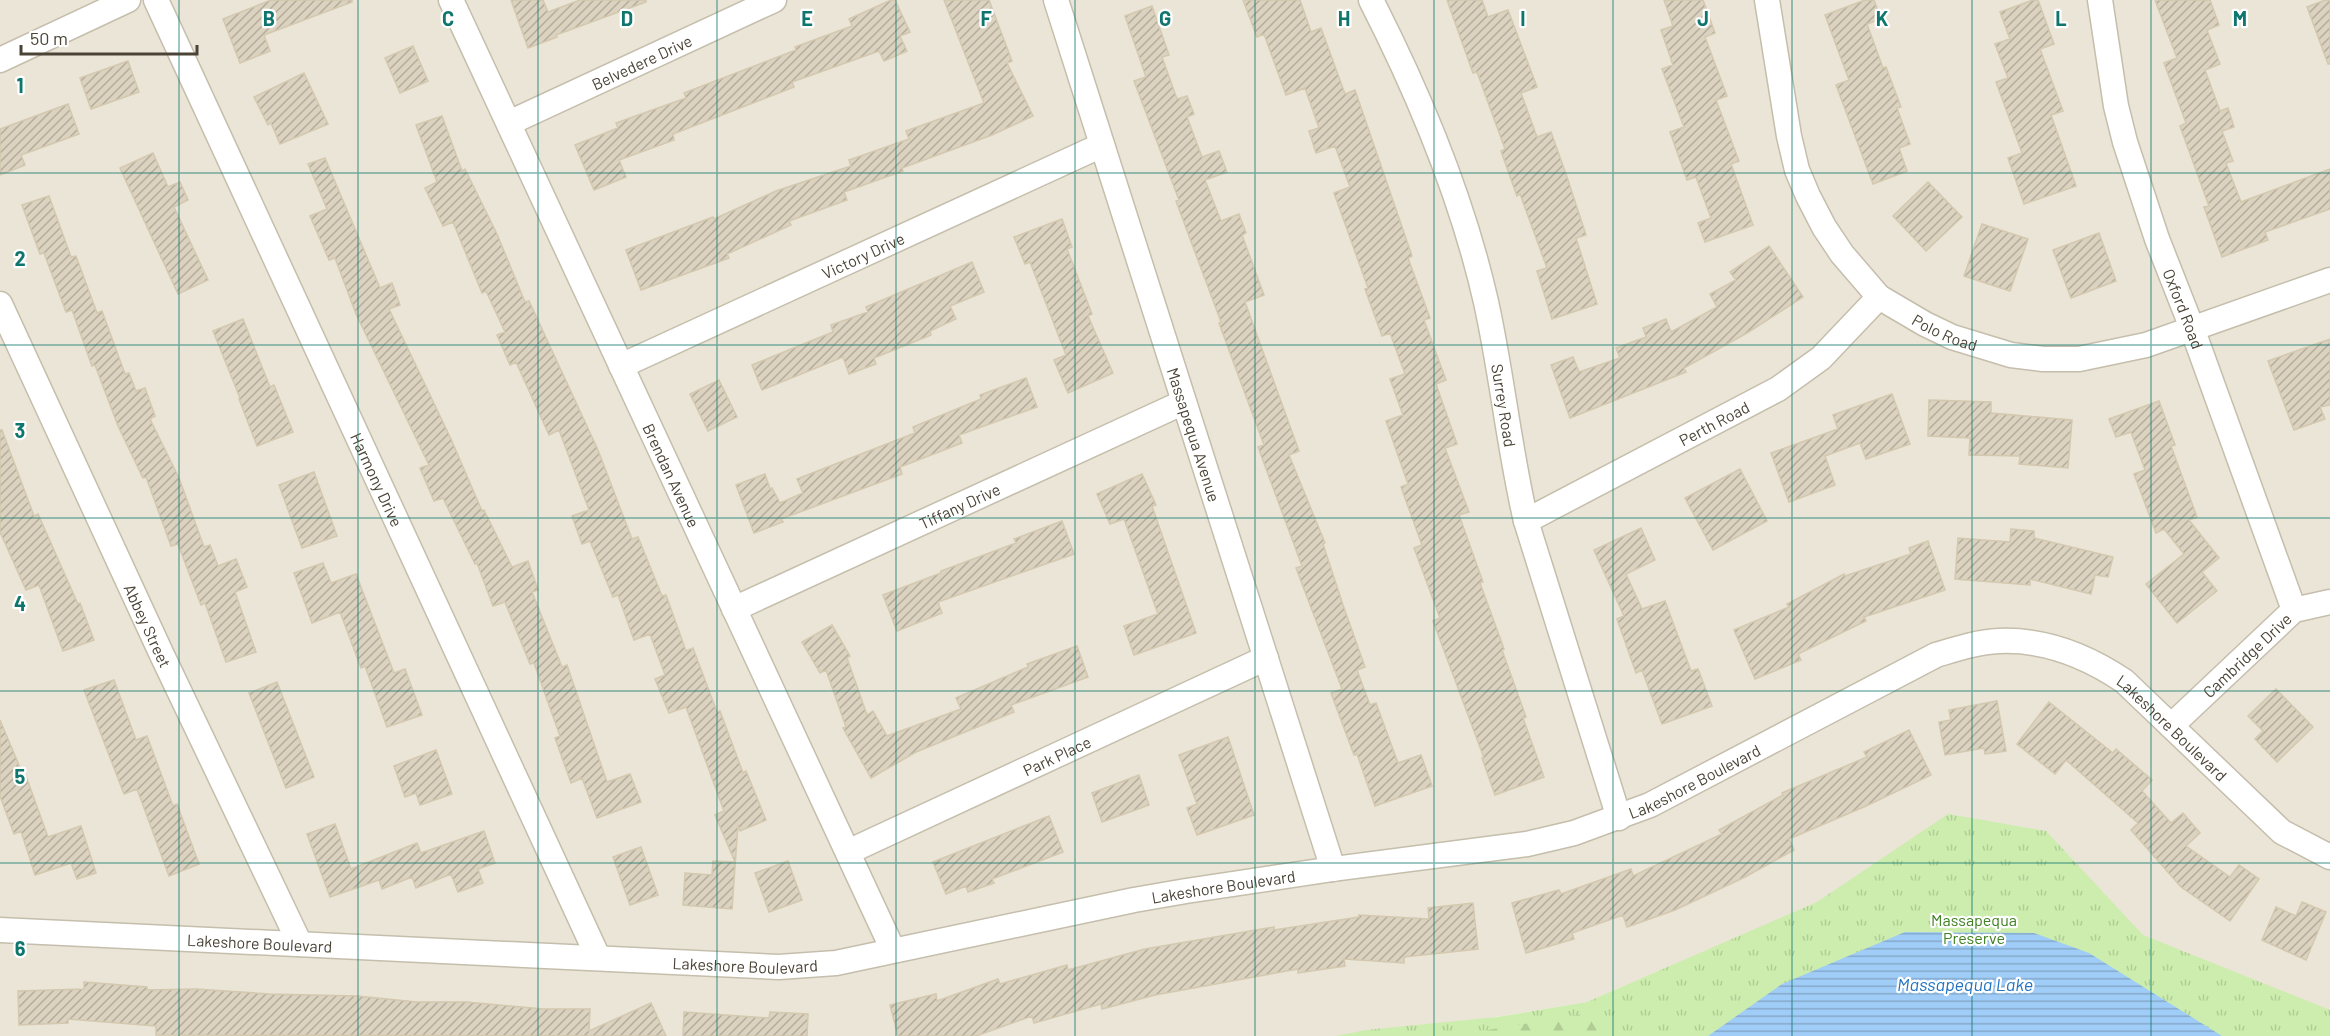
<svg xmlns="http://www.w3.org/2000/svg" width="2330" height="1036" viewBox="0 0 2330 1036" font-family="Barlow,sans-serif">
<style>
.residential{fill:#eae5d6}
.grass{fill:url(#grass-tufts)}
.forest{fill:url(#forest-firs)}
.water{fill:url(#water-rules)}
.building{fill:url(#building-hatch);stroke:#d4c8af;stroke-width:1.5}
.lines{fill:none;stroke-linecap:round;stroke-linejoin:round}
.street-casing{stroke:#c5beac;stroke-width:27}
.street{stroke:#fff;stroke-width:24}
.grid{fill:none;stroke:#0f766e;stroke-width:1.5;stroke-opacity:0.55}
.labels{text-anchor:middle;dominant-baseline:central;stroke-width:4.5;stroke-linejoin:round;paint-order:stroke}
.street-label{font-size:16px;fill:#4a4336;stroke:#fff}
.park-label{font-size:16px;fill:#408123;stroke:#fff}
.water-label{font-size:18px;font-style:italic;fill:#2474c0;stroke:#fff}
.grid-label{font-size:20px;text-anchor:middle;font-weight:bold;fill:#0f766e;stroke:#fff;stroke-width:4.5;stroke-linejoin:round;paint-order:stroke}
</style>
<defs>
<pattern id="grass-tufts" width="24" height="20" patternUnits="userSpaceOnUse" patternTransform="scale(1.5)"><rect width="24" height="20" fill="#ccedad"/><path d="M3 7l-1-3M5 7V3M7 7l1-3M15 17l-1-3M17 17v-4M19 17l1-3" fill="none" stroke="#b1cc95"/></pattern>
<pattern id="forest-firs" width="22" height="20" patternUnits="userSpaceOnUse" patternTransform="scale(1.5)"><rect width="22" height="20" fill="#ccedad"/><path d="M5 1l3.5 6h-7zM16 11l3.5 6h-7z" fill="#b1cc95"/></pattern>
<pattern id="water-rules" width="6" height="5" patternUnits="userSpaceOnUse" patternTransform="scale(1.5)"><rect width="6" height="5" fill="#a0cdf7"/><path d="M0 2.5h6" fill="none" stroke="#84a8c9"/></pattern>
<pattern id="building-hatch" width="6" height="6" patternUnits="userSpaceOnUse" patternTransform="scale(1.5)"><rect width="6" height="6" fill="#dbd2bf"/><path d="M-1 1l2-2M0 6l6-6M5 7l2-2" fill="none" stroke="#b4ac9c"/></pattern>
</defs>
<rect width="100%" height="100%" fill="#f5f2e8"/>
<path class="residential" d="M0,0h2330v1036l-398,-183 -345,149 -210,34h-1377z"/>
<path class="grass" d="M1948,814l98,17 97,104 187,75v26h-994l30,-6 131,-13 90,-15 230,-100z"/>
<path class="forest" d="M1582,1014l24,13 10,9h-163z"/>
<path class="water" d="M1905,932l129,1 55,20 133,83h-514l74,-52z"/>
<path class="building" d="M271,0h81v2l-88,33 6,16 -30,12 -17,-44z
M511,0h32l5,12 32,-12h66v2l-90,33 1,2 -29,11z
M891,0h4l15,32 -10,4 7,15 -23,10 -5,-10 -87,31 2,5 -121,47 1,6 -55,20 7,17 -32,13 -19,-45 43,-17 -2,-5 70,-25 -2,-5 112,-43 -1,-3 57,-21 -3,-7z
M944,0h45l23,61 -5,2 26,53 -41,19 -90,33 1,3 -59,21 3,8 -58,21 2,4 -64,29 2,4 -88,32 -15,-40 87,-33 1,2 62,-28 75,-25 -2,-6 60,-21 -3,-8 78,-28z
M1243,0h57l11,32 10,-4 24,66 10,-4 57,166 -4,2 22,60 -6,2 22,60 -10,4 21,60 -12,4 24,64 -10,3 24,67 -3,1 24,66 -2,1 24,67 -3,1 21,59 -49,18 -13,-37h2l-51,-137 7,-3 -26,-70 8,-3 -21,-58 7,-3 -22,-63 17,-6 -13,-36 15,-5 -15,-41 -8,3 -17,-47 3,-1 -34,-95 16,-6 -15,-41 -19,7 -7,-22 10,-3 -14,-40 -19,7 -22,-61 -7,3z
M1447,0h35l6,17 20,-7 29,77 -16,6 16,44 14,-5 16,45 19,58 -10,3 21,66 -45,15 -15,-48 10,-3 -27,-74 -3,2 -16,-45 4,-2 -28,-77 -4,1z
M1664,0h39l12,33 -10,4 22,59 -11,4 23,61 -8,3 22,61 -48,17 -7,-19 13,-5 -15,-41 -9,3 -17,-48 14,-5 -22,-58 11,-4 -12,-35 12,-4z
M1865,0h9l7,19 -14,5 16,44 3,-1 15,40 -4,1 13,36 -11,4 8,23 -34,13 -37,-99 13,-5 -24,-65z
M2033,0h5l16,44 -14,5 23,62 -12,4 25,71 -52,18 -16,-46 14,-5 -26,-71 12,-4 -13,-34 15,-5 -10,-27z
M2155,0h55l9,25 -12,5 13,34 -15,6 15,41 8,-3 6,19 -12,4 11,30 -7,2 15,39 89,-33v40l-65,23 3,8 -46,17 -18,-50 5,-1 -29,-80 6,-3 -22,-60 13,-5z
M2325,0h5v64h-2l-21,-57z
M1152,6l17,49 -7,2 15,42 10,-3 7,18 -7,3 15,40 17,-6 8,21 -22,8 16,41 18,-7 7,19 -4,2 22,60 -19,7 54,149 -10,4 36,88 -2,1 20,61 22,62 -8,3 13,35 6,-2 22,60 23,-8 11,31 -57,20 -18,-52 -3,1 -23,-62 11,-4 -46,-121 6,-2 -44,-119 6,-2 -45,-122 2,-1 -45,-121 3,-1 -45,-119 12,-4 -21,-61z
M413,46l15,35 -28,12 -15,-35z
M128,61l11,31 -48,17 -11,-31z
M304,73l24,51 -48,20 -9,-21 -3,2 -14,-28z
M68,104l11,30 -58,21 4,10 -25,10v-46z
M442,116l20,55 3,-2 32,65 28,68 4,-1 69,149 34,89 6,-2 24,59 4,-1 20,56 7,-3 24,64 3,-1 23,62 3,-2 20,49 -26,11 -2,-6 -6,84 -49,-4 2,-32 27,2 1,-14 22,1 -20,-47 9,-4 -38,-104 -17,6 -14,-34 10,-4 -15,-41 -16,6 -16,-45 -5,2 -23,-56 -8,3 -10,-28 17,-6 -30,-80 -10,5 -33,-73 -6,3 -13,-30 8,-3 -19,-41 -4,2 -29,-71 -10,4 -18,-38 12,-6 -21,-57z
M153,153l15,34 12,-5 8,18 -14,7 34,73 -30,14 -58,-126z
M325,158l55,130 12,-5 8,22 -11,4 62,130 31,72 2,-1 28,57 16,-6 10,29 -6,2 30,75 5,-2 40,117 23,-8 11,28 -44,16 -15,-40 -11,5 -16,-45 5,-2 -26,-73 -4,1 -25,-62 -12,4 -16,-43 -2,1 -32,-66 -9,3 -14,-33 9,-3 -73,-151 -21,-56 -6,2 -19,-44 17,-7 -19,-45z
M1928,182l34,35 -36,34 -33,-35z
M49,196l22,61 5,-1 21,57 5,-2 23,63 4,-1 7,18 9,-3 10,28 -5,3 29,59 25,69 6,-2 8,21 18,-7 11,28 -12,5 21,60 -30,10 -21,-59 -4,2 -23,-61 -7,2 -25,-69 -3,1 -25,-52 -23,-61 -3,1 -20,-56 -6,2 -22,-59 -4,1 -18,-49z
M1062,219l10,28 -5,2 25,65 -4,2 25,57 -45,20 -14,-33 12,-5 -36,-93 -5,2 -11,-27z
M1982,224l46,15 -18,52 -46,-15z
M2099,233l17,48 -45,17 -18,-48z
M1769,246l34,51 -56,36 -63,35 2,4 -116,46 -19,-53 22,-8 6,15 41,-14 -4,-10 30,-11 -3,-9 23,-9 5,13 46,-25 -7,-13 26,-14 -6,-8z
M972,262l12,30 -34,14 6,13 -26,12 1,4 -57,23 2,6 -27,10 -6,-17 -81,33 -10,-25 81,-33 -2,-7 37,-13 -2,-5z
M243,319l27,68 4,-2 19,47 -36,14 -18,-47 1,-1 -27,-67z
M2330,339v66l-10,2 5,12 -31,11 -26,-69z
M1026,378l11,29 -78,28 3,8 -62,24 2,7 -121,45 2,3 -29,11 -18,-48 29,-11 5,15 2,-1 8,15 23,-10 -6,-14 118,-46 -2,-6 68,-28 -1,-4z
M719,380l18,37 -29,14 -18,-37z
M1892,394l18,50 -44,15 -6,-16 -35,13 10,29 -46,17 -18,-49 67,-24 -5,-14z
M1929,400l62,2v11l81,7 -4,48 -49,-4 1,-8 -51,-1 1,-17 -42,-2z
M2159,401l16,44 -4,1 26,71 -8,3 30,38 -17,14 15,19 -40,32 -31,-39 38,-30 -20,-25 -8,4 -22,-59 11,-4 -14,-38 -15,5 -7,-18z
M0,430h2l32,86 4,-2 40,90 2,-1 14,37 -31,11 -24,-66 -13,5 -26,-58z
M1740,469l27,52 -54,29 -28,-52z
M314,472l23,64 -35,12 -23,-63z
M1142,474l14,31 -4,1 44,127 -62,22 -10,-29 34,-12 -34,-95 -14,5 -13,-30z
M1062,521l12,33 -136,48 4,11 -45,18 -14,-36 58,-22v-2l75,-28 -2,-4z
M1641,528l14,32 -29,14 16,35 23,-8 26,70 7,-2 14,37 -50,18 -20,-54 -6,3 -19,-54 7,-3 -30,-66z
M2011,529l23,2v7l79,19 -5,20 -13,-2 -4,19 -61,-15v6l-75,-6 3,-41 52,4z
M1928,541l17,49 -81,27 2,4 -68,33 3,6 -46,19 -21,-49 55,-23 -2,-3 57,-30 1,2 66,-22 -2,-6z
M323,563l8,20 25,-9 38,99 11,-4 17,46 -35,12 -22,-61 -4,2 -21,-56 -28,11 -18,-50z
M832,625l18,31 -3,2 20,57 6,-4 14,25 74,-27 -5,-11 72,-31 -1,-3 50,-18 11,31 -77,28 3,7 -98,40 -45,26 -28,-50 3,-1 -20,-57 -6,3 -18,-31z
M114,680l22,60 11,-4 26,70 4,-2 22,60 -30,12 -32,-87 -13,5 -40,-104z
M277,682l37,95 -28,11 -37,-95z
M2276,689l37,38 -36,35 -22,-23 8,-8 -15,-15z
M1997,701l9,50 -21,3 -1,-6 -39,7 -6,-33 12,-2 -2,-10z
M2049,702l64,51 3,-4 36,31 -10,11 29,32 12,-10 17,20 -14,13 44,31 9,-12 20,14 -29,42 -49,-34 -50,-57 7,-7 -72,-63 -11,14 -38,-30z
M0,720l24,57 2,-1 22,61 33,-11 15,47 -19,6 -6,-16 -36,12 -14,-44 -7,3 -14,-38z
M1909,730l22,45 -65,31 -77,33 5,11 -49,27 -70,33 -48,17 -4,-12 -51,18 2,6 -48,14 -14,-50 47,-13 2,4 70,-25 2,7 89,-42 -3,-4 64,-35 -1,-2 85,-36 -3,-5z
M1228,737l26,78 -57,20 -10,-27 10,-4 -18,-49z
M436,750l16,44 -32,11 -4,-12 -11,4 -11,-31z
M1139,775l10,30 -47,17 -10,-29z
M1049,816l14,36 -71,27 2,4 -26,9 -2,-6 -20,8 -13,-32z
M335,824l16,45 66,-26 4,10 63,-22 11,32 -17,6 5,14 -25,9 -7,-18 -35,14 -4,-11 -30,12 -3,-9 -49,17 -23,-63z
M641,847l17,48 -28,10 -17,-48z
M788,861l14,39 -33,12 -14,-39z
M2302,902l24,10 -20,48 -44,-20 14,-33 20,9z
M1473,903l5,46 -74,8v6l-60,-4 1,7 -47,7v-4l-143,26 -53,14 -1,-5 -67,19 -2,-7 -56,20h-78l-8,-31 46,-11 1,7 61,-22 2,5 67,-19 1,5 77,-21 129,-22v3l85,-13v-2l70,4 -1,-11z
M84,982l63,5v3l49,-1 73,5 88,2 60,6h49l77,7h47l-1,22 62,-28 15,33 -510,-1v-9l-88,-7v4l-49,2 -1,-34 66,-2z
M684,1012l85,6 1,-6 38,2 -1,22h-124z"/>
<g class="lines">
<defs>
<g id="street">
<path id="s1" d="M156,0l442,957"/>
<path id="s2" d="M451,0l442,950"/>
<path id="s3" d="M1056,0l277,869"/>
<path id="s4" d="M1371,0c49,96 91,196 115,302 16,72 23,147 40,219l93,297"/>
<path id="s5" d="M1767,0l22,136 8,34 11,26 16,31 18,27 37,43 46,27 27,13 59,18 32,4h36l67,-14 184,-65"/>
<path id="s6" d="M2100,0l16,106 9,36 32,97 35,89 102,282"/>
<path d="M0,60l128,-60"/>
<path id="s7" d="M509,123l265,-123"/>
<path id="s8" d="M0,304l162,351 138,289"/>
<path id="s9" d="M621,366l481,-221"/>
<path id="s10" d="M1526,521l252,-132 43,-31 58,-61"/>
<path id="s11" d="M734,609l450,-207"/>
<path id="s12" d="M2171,726l123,-116 36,-8"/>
<path id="s13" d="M848,852l418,-194"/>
<path id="s14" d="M0,930l779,37 57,-4 298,-63 52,-9 147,-22 194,-25 47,-11 76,-28 286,-150c20,-6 41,-13 63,-14 46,-2 88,15 125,40l158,151 48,25"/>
</g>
</defs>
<use href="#street" class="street-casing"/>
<use href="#street" class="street"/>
</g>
<path class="grid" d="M179,0v1036M358,0v1036M538,0v1036M717,0v1036M896,0v1036M1075,0v1036M1255,0v1036M1434,0v1036M1613,0v1036M1792,0v1036M1972,0v1036M2151,0v1036M0,173h2330M0,345h2330M0,518h2330M0,691h2330M0,863h2330"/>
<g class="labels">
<g class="street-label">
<text stroke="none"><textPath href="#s7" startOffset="146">Belvedere Drive</textPath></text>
<text stroke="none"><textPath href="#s9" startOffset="266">Victory Drive</textPath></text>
<text stroke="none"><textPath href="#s6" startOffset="321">Oxford Road</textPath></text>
<text stroke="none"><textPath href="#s5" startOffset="400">Polo Road</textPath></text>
<text stroke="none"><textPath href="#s4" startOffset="429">Surrey Road</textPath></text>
<text stroke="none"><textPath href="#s10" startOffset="212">Perth Road</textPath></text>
<text stroke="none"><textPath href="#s3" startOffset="456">Massapequa Avenue</textPath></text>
<text stroke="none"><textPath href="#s2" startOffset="524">Brendan Avenue</textPath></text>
<text stroke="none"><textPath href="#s1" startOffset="528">Harmony Drive</textPath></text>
<text stroke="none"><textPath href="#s11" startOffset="248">Tiffany Drive</textPath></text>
<text stroke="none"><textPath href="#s8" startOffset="354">Abbey Street</textPath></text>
<text stroke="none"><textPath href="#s12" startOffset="104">Cambridge Drive</textPath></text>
<text stroke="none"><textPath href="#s14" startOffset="2256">Lakeshore Boulevard</textPath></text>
<text stroke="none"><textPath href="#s13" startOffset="230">Park Place</textPath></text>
<text stroke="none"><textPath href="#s14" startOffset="1718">Lakeshore Boulevard</textPath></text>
<text stroke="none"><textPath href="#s14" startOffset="1232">Lakeshore Boulevard</textPath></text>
<text stroke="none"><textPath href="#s14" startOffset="260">Lakeshore Boulevard</textPath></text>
<text stroke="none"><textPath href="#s14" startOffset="746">Lakeshore Boulevard</textPath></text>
</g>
<g class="park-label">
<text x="1974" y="919">Massapequa<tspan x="1974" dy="18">Preserve</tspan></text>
</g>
<g class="water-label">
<text x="1965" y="984">Massapequa Lake</text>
</g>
</g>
<g class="grid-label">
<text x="269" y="26">B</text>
<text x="448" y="26">C</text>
<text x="627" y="26">D</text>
<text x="807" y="26">E</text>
<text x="986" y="26">F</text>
<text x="1165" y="26">G</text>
<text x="1344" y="26">H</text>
<text x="1523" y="26">I</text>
<text x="1703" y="26">J</text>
<text x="1882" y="26">K</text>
<text x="2061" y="26">L</text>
<text x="2240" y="26">M</text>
<text x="20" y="93">1</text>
<text x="20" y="266">2</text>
<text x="20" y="438">3</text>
<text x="20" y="611">4</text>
<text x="20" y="784">5</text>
<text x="20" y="956">6</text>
</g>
<path d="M21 45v9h176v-9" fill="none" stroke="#4a4336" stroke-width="3"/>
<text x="30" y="45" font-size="18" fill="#4a4336" stroke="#ffffff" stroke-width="4.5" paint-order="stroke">50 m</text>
</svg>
